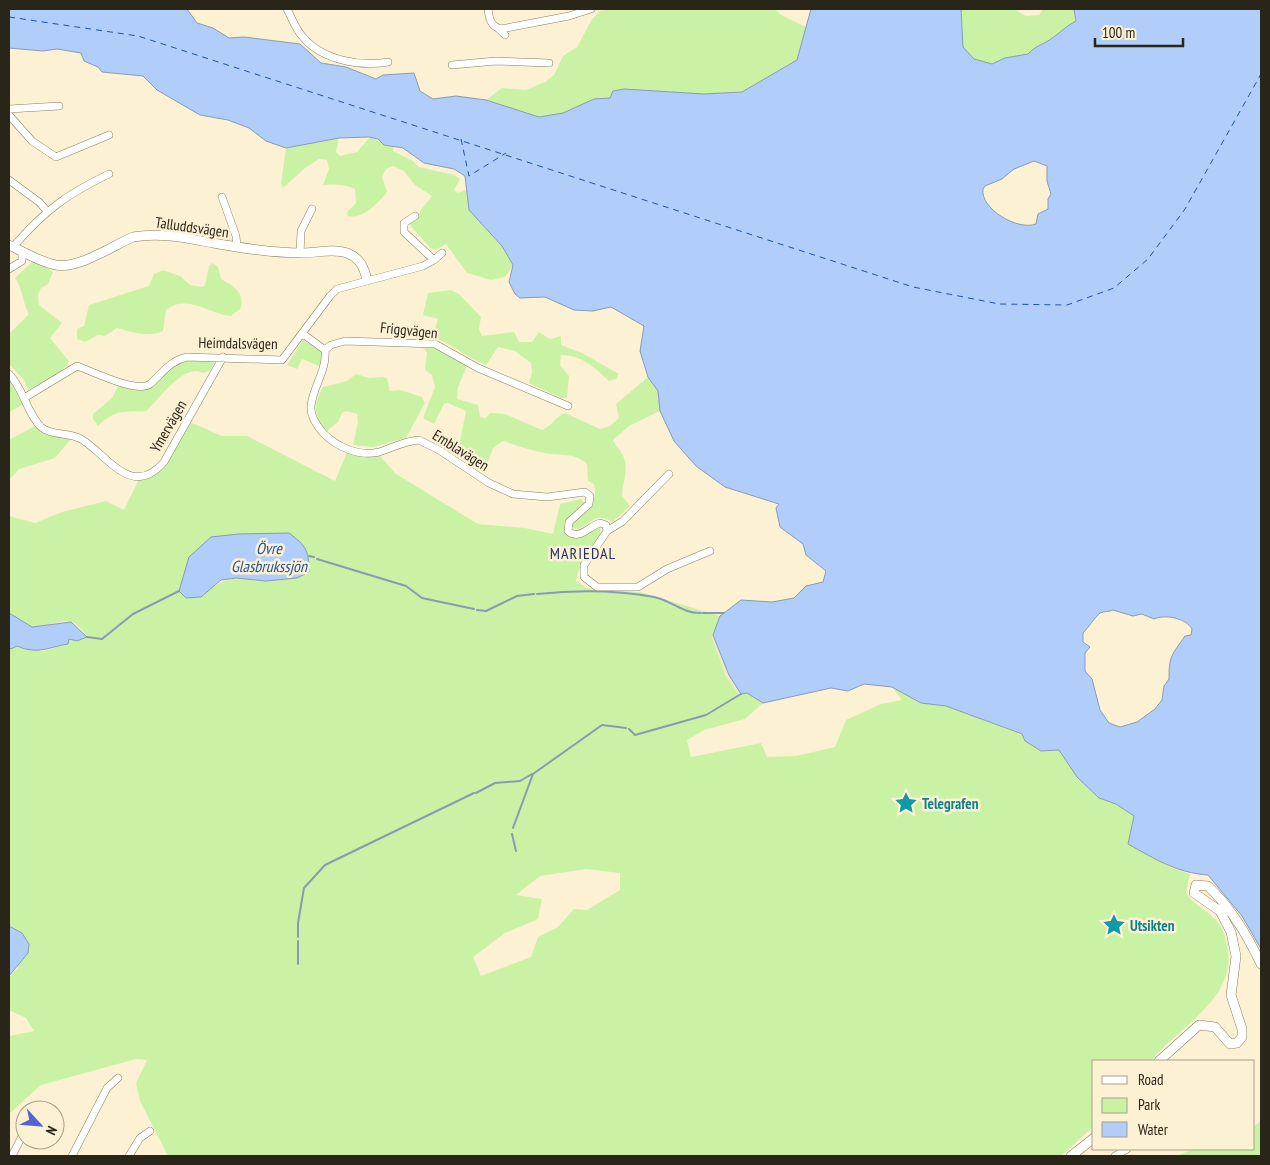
<svg xmlns="http://www.w3.org/2000/svg" width="1270" height="1165" viewBox="0 0 1270 1165" font-family="'PT Sans Narrow',sans-serif">
<style>
.green{fill:#caf2a5;fill-rule:evenodd}
.sand{fill:#f2e8c3}
.water{fill:#b1cdf9;stroke:#889bb6;fill-rule:evenodd}
.lines{fill:none;stroke-linecap:round;stroke-linejoin:round}
.stream{stroke:#889bb6;stroke-width:2}
.ferry{stroke:#1f53a6;stroke-width:1;stroke-dasharray:6 5;stroke-linecap:butt}
.minor-casing{stroke:#887e63;stroke-width:8}
.tertiary-casing{stroke:#887e63;stroke-width:10}
.minor{stroke:#fff;stroke-width:7}
.tertiary{stroke:#fff;stroke-width:9}
.labels{text-anchor:middle;dominant-baseline:central;stroke-width:5;stroke-linejoin:round;paint-order:stroke}
.street-label{font-size:15px;fill:#292519;stroke:#fdf1d3}
.culture-label{font-size:15px;font-weight:bold;fill:#0d838f;stroke:#fdf1d3;text-anchor:start}
.water-label{font-size:16px;font-style:italic;fill:#1f53a6;stroke:#fdf1d3}
.neighbourhood-label{font-size:16px;letter-spacing:1px;fill:#28306a;stroke:#fdf1d3}
</style>
<rect width="100%" height="100%" fill="#fdf1d3"/>
<path class="green" d="M614,9h161l6,6 25,12 -9,33 -55,32 -38,2 -80,-5 -14,9 -16,1 -31,14 -24,4 -53,-17 16,-12 24,2 19,-8 9,-7 9,-19 14,-9 15,-28 8,-8z
M961,9h53l12,7 13,-1 4,-6h31l2,12c-10,5 -16,12 -25,18 -9,6 -16,6 -23,15l-23,4 -13,6 -18,-5 -11,-12z
M370,137c8,3 14,8 23,9v5l20,10 6,6 35,8 6,4 -6,11 4,3 8,-3 3,20 33,36 11,19 -8,12 -14,3 -24,-7 -21,-29 -11,6 -5,-2 -20,-23 1,-5 8,-4 1,-5 12,-15 -17,-11 -11,-14 -11,-5 -7,3 -4,8 5,15c-8,11 -26,28 -39,24l-1,-4 9,-9 -1,-14c-11,-5 -21,-5 -32,-4l6,-16 -2,-9 -8,-1 -14,9 -22,20 -2,-5 5,-35 53,-10 -3,14 4,4 17,-4z
M36,261l17,11 -5,12 -8,5 -2,6 1,10 23,18 -12,15 19,23c-5,12 -29,23 -41,29l-4,-10 -15,-16v-30l20,-20c-7,-12 -6,-25 -14,-36l16,-15z
M212,263l6,4 3,12c13,8 23,12 20,29l-10,8c-22,-2 -44,-23 -65,-6l-3,21c-15,7 -31,1 -46,-3l-12,8 -7,-1 -13,7 -8,-3v-10l7,-3 5,-21 60,-19 5,-12 9,-4 17,6 10,9 12,2 3,-2 4,-19z
M451,290l8,4 22,23 -2,12 3,7 32,-4 5,10h13l7,-10 11,7 11,-3v9l21,8 37,21 -3,5 -7,2c-14,-13 -27,-26 -48,-26l-1,10 9,11 -2,22h-6l-32,-15 3,-11 -1,-9 -16,-12 -17,-4 -12,18c-19,-7 -34,-21 -53,-28l5,-18 -15,-4 5,-22z
M303,340l18,11 1,16 -20,-8 -5,10 -10,-4z
M431,347l14,5 22,14 -9,21 -1,12 21,6 2,12 6,1 4,-5 15,1 37,16c10,-4 13,-13 23,-17l35,16 10,-3 9,-8 -3,-14 32,-27 10,14 2,20 -31,15 -16,14c3,7 9,12 11,18 5,14 -2,25 -2,38l8,10 -18,16c-20,-12 -19,5 -37,7l-4,-4v-3c13,-11 28,-19 23,-38l-6,-3 -1,-17c-16,-13 -24,-7 -42,-11 -14,-3 -28,-7 -42,-12l-10,7 -5,14 -6,3 -19,-5 -10,-9 7,-10 6,-30 -18,-8 -4,1 -10,20 -11,-6 12,-31 -3,-12 -7,-5 2,-18 -4,-3z
M188,360h20l6,2 -3,8 -8,3c-20,-10 -44,27 -57,38 -22,1 -31,-2 -48,15l-5,-7v-5l19,-16 7,-14c32,12 28,2 50,-16 5,-4 13,-6 19,-8z
M356,374l13,4 14,-1 4,2 3,12 10,-1 22,7 3,6 -19,35 -33,9 -20,-2 5,-23 -1,-8 -11,-3 -4,2 -4,9 -11,9c-14,-14 -14,-28 -4,-44l24,-6z
M9,379l15,25 -15,8z
M190,422l32,14h25l88,45 12,-29 16,5 17,-1 16,18 82,50 47,4 28,6 7,-30 21,-5 4,4 -20,18 -1,6 5,10 6,2 24,-13 2,6 -22,37 -3,12 11,7 53,4 80,24 -8,22 14,38 13,19 8,-2 16,10 -18,16 -41,11 -17,10 4,17 70,-14 6,14 29,-1 39,-9 11,-27 35,-16 21,-4 -10,-13 30,16 24,3 76,29 19,16 18,-1 18,27 22,21 17,6 18,12 35,51 21,7 -4,18 2,4c9,11 23,16 31,28 5,6 6,14 8,21 12,53 -48,81 -76,116h-57v65l-33,30h-893l-28,-55 -4,-18 11,-23 -11,-1 -95,26 -32,29v-78l25,-5 -8,-13 -17,-8v-34l9,-8 -7,-42h-2v-279l2,2 6,-3 26,5 25,-7v-5l9,2 8,-3 1,-4 -11,-11 -9,-2 -34,6 -23,-14v-97l26,7 27,-11 44,-11 18,9 14,-29 24,-11zM270,535l-14,46c-28,-5 -33,-2 -55,16zM586,869l34,4v17l-33,20 -13,-1 -16,18 -20,10 -7,20 -50,19 -8,-19 32,-24 33,-14 4,-20 -26,-4 24,-19z
M35,426l7,7 29,6 -16,19 -36,11 -10,11v-40z
M1261,1121v35h-84l16,-7h61v-23z"/>
<path class="sand" d="M713,635l16,40 12,19 -2,1 -13,-19 -14,-38z"/>
<path class="water" d="M9,9h178l10,14 16,5 16,10 15,-1 56,7 21,19 25,4 30,12 7,-4 31,-2 6,18 13,8 23,-3 30,4 53,17 24,-4 31,-14 16,-1 3,-7 11,-2 80,5 38,-2 55,-32 14,-51h150l2,38 11,12 18,5 13,-6 23,-4c7,-8 14,-9 23,-15 9,-6 15,-13 25,-18l-2,-12h187v940l-19,-33 -34,-41c-31,-2 -53,-16 -80,-31l6,-28 -18,-12 -17,-6 -22,-21 -18,-27 -18,1 -16,-10 -3,-7 -76,-28 -25,-3 -29,-16 -28,-3 -16,7 -17,-3 -68,15 -16,-10 -6,1 -12,-19 -16,-40 7,-19 21,-16 31,2 22,-4 12,-12 17,-4 3,-11 -20,-16 -3,-11 -23,-17 -4,-19 3,-4 -54,-17 -29,-21 -22,-25 -14,-30 -2,-20 -10,-14 -8,-26 4,-25 -33,-19 -18,4 -19,-1 -29,-13 -25,1 -5,-4 -6,-12 4,-17 -11,-19 -33,-36 -4,-34 -11,-7 -30,-6 -21,-15 -19,-3 -6,-6 -9,-2 -30,1 -53,10 -20,-7 -17,-13 -21,-8 -28,-5 -43,-25 -14,-14 -41,-4 -4,-5 -14,-6 -3,-8 -24,-4 -14,2 -34,-3zM1034,161l13,5v15l4,13 -3,5v10l-10,5 -2,10c-18,7 -56,-15 -53,-35l2,-3 17,-7 12,-10zM1113,610l20,6 9,-2 12,5c11,-5 32,-1 38,10l-1,6 -6,1c-13,19 -16,19 -16,43l-5,7 -2,14 -7,9 -18,13 -17,5 -11,-4 -9,-13 -8,-31 -7,-8v-18l5,-6 -7,-5v-9c5,-5 13,-17 17,-20 4,-2 9,-1 13,-3z
M289,533c17,13 20,17 20,39l-12,6 -31,3 -30,-3 -15,2 -20,17 -15,1 -7,-7 10,-34 22,-20 28,-3z
M9,613l23,14 39,-5 16,15 -10,4 -8,-2 -1,5c-19,3 -30,11 -51,2l-6,3 -2,-2z
M9,926l13,7 7,11 -1,9 -19,23z"/>
<g class="lines">
<path class="stream" d="M309,556l5,1
M317,559l89,27 16,12 52,11
M537,594c39,-4 79,-4 117,3 16,3 30,17 47,16
M477,610l9,1 31,-15 17,-2
M703,613h21
M87,637l15,2 31,-25 46,-23
M629,729l6,6 71,-20 35,-21
M476,793l19,-10 25,-2 12,-7
M513,828l20,-54 69,-49 24,3
M512,834l4,17
M298,937v-14l6,-35 21,-23 149,-72
M298,941v23"/>
<path class="ferry" d="M9,17l129,19 775,251 86,17 68,1 47,-17 34,-29 37,-50 76,-135
M461,139l8,37 37,-23"/>
<defs>
<path id="minor" d="M287,9c5,9 8,19 15,27 19,24 58,31 86,26
M488,9c1,9 3,18 13,20l68,-13 22,-7
M498,28l7,7
M452,65l44,-4 53,2
M9,109l50,-3
M9,115l23,26 24,16 53,-22
M9,180l30,22 8,9
M222,197l14,39 1,11
M13,247c31,-36 54,-53 96,-73
M300,253l1,-22 11,-22
M434,260l8,-7
M9,269l13,-8v-9
M303,334l22,16 6,-5 14,-4 90,3 43,24 90,38
M325,350c2,21 -12,36 -14,56 -1,9 6,20 12,27 14,14 36,24 56,19 13,-4 25,-11 40,-12l20,10 50,33 24,11 34,3 38,-5 5,4 -1,8 -20,18 -1,9c11,10 21,-5 32,-8l6,2 1,6
M9,374c15,15 17,38 32,53 10,9 28,5 40,12 26,15 50,61 83,23l59,-105
M24,398l53,-32c15,5 60,28 73,18 13,-11 19,-23 37,-27l95,3 48,-64 7,-7 86,-23 11,-6 -30,-28v-9l11,-7
M669,474l-46,47 -16,10 -23,34v12l13,10h41l29,-18 43,-18
M32,1107v3
M12,1156l13,-26
M72,1156l35,-68 11,-10
M129,1156l11,-18 10,-7
M1115,1156l12,-7"/>
<path id="tertiary" d="M9,245c15,7 31,17 47,20 23,4 56,-19 77,-28 27,-5 54,1 80,6 29,5 59,10 88,10 15,0 33,-5 46,0 13,5 17,14 20,27
M1159,1061l40,-36 16,2 15,17 7,-1 5,-6v-8l-11,-34 5,-39 -5,-24 -11,-21 -26,-18 2,-8 12,1c24,23 39,49 53,78
M1071,1156l23,-18"/>
</defs>
<use href="#minor" class="minor-casing"/>
<use href="#tertiary" class="tertiary-casing"/>
<use href="#minor" class="minor"/>
<use href="#tertiary" class="tertiary"/>
</g>
<defs>
<symbol id="sight-bare" viewBox="-9 -9 18 18"><path d="M0-6L1.8-2.2L6-1.7L2.9 1.2L3.7 5.4L0 3.3L-3.7 5.4L-2.9 1.2L-6-1.7L-1.8-2.2Z" fill="#0f9aa8" stroke="#fdf1d3" stroke-width="2.5" paint-order="stroke"/></symbol>
</defs>
<g fill-rule="evenodd">
<use href="#sight-bare" x="890" y="787" width="32" height="32"/>
<use href="#sight-bare" x="1098" y="909" width="32" height="32"/>
</g>
<g class="labels">
<g class="street-label">
<text transform="translate(192 227) rotate(8)">Talluddsvägen</text>
<text transform="translate(409 330) rotate(6)">Friggvägen</text>
<text transform="translate(238 343) rotate(1)">Heimdalsvägen</text>
<text transform="translate(168 426) rotate(-60)">Ymervägen</text>
<text transform="translate(461 450) rotate(32)">Emblavägen</text>
</g>
<g class="culture-label">
<text x="922" y="803">Telegrafen</text>
<text x="1130" y="925">Utsikten</text>
</g>
<g class="water-label">
<text x="269" y="548">Övre<tspan x="269" dy="18">Glasbrukssjön</tspan></text>
</g>
<g class="neighbourhood-label">
<text x="583" y="553">MARIEDAL</text>
</g>
</g>
<rect width="1270" height="1165" fill="none" stroke="#292519" stroke-width="20"/>
<rect x="1092" y="1060" width="162" height="90" fill="#fdf1d3" stroke="#a89f89"/>
<rect x="1102" y="1076" width="25" height="8" fill="#ffffff" stroke="#a89f89"/>
<text x="1138" y="1085" font-size="15" fill="#292519">Road</text>
<rect x="1102" y="1098" width="25" height="15" fill="#caf2a5" stroke="#a89f89"/>
<text x="1138" y="1110" font-size="15" fill="#292519">Park</text>
<rect x="1102" y="1122" width="25" height="15" fill="#b1cdf9" stroke="#a89f89"/>
<text x="1138" y="1135" font-size="15" fill="#292519">Water</text>
<g transform="translate(40 1125) rotate(116)"><circle r="24" fill="#fdf1d3" stroke="#a89f89"/>
<path d="M0-4L9 19L0 12L-9 19Z" fill="#5461d7"/>
<text y="-8" font-size="14" font-weight="bold" text-anchor="middle" fill="#292519">N</text>
</g>
<path d="M1095 38v8h88v-8" fill="none" stroke="#292519" stroke-width="2.5"/>
<text x="1102" y="38" font-size="15" fill="#292519" stroke="#fdf1d3" stroke-width="4" paint-order="stroke">100 m</text>
</svg>
